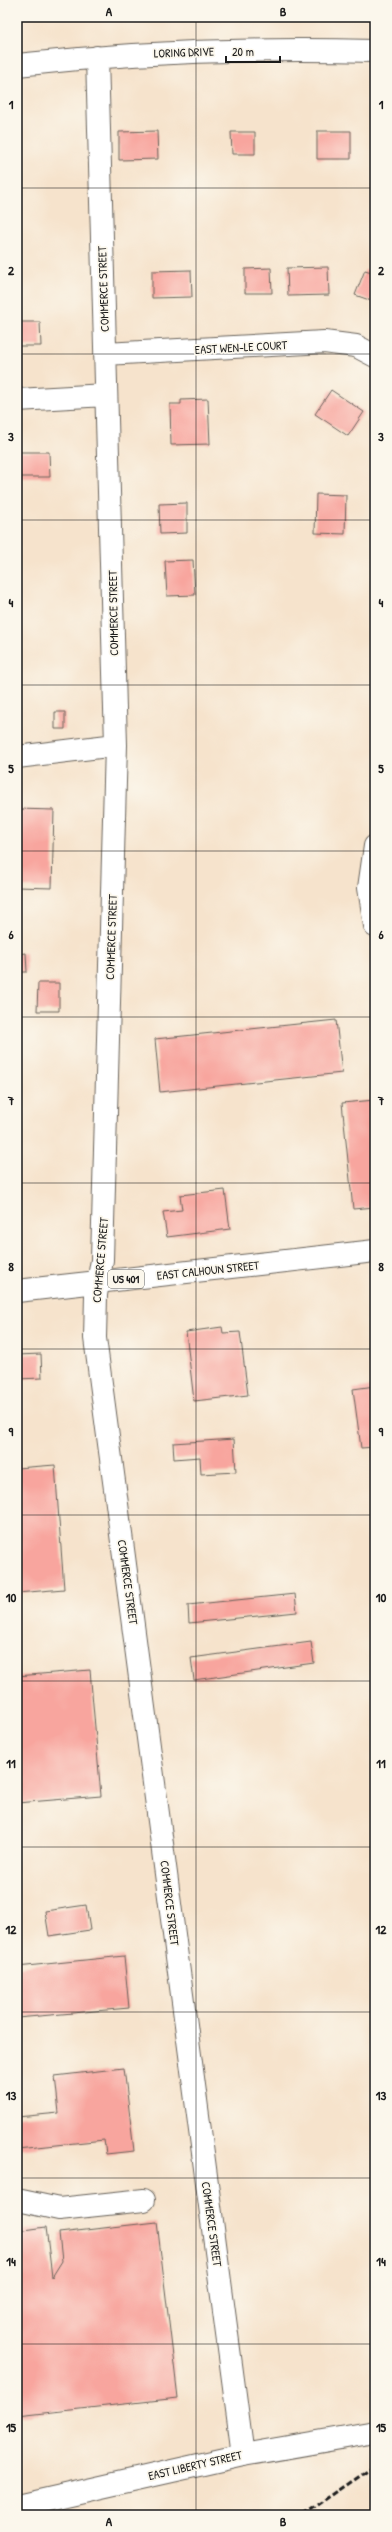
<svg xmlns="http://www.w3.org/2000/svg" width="392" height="2532" viewBox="0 0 392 2532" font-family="'Patrick Hand',sans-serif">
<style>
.building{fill:#f8a59e}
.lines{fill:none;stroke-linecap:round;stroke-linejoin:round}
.minor-casing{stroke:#68625a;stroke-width:24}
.major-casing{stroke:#68625a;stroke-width:24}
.minor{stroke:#fff;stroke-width:22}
.major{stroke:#fff;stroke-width:22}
.rail{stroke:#1c1c1c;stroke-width:3;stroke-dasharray:6 3;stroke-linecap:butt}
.grid{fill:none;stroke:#1c1c1c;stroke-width:1;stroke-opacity:0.55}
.labels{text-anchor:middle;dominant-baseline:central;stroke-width:3.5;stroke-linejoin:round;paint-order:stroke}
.shield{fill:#fbf7ec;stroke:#5f5e5a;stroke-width:1}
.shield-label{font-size:11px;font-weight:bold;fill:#1c1c1c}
.street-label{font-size:12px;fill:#1c1c1c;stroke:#fbf7ec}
.neatline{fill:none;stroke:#1c1c1c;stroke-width:1.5}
.grid-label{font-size:13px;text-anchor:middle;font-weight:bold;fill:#1c1c1c}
</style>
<rect width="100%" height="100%" fill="#fbf7ec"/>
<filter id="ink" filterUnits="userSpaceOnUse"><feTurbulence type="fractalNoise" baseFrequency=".025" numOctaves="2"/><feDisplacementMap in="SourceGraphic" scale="8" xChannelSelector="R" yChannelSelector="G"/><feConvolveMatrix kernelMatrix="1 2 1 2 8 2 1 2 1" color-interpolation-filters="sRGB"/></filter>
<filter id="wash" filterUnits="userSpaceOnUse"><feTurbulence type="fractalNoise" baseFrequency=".012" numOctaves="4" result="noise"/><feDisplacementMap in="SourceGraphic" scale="16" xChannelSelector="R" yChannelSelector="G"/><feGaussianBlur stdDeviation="0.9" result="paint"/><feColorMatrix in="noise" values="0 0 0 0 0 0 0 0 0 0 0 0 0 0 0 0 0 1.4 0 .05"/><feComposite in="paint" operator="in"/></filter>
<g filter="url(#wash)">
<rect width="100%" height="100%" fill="#f6e3cc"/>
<g id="blocks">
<path class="building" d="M157,131l1,28 -39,1v-28z
M317,131h34v28h-34z
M231,132h24v22h-23z
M328,267l1,28 -41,1 -1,-28z
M271,268l1,25h-27v-24z
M191,270l1,27 -40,1v-27z
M365,270l10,3v29l-20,-7z
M17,322h23l1,24h-24z
M331,390l33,22 -16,24 -33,-22z
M208,399l2,45 -39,1 -1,-41h11v-4z
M17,452h32l1,25h-33z
M316,494l30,1 -1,39 -30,-1z
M187,503v30l-27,1 -1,-30z
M193,560l2,35 -28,1 -2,-35z
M55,712h10v17h-10z
M17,809l37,1 -2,78 -35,-1z
M26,953l1,19h-10v-18z
M38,983h21v28h-22z
M336,1020l6,53 -182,19 -5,-53z
M375,1100v107l-22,2 -11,-106z
M225,1190l5,39 -63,8 -4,-25 19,-2 -2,-15z
M222,1327l1,6 17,-1 8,63 -54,6 -8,-69z
M41,1354l1,24 -25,1v-24z
M375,1386v61l-14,1 -8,-59z
M234,1439l2,33 -35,2 -1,-17 -26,2 -1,-16z
M55,1465l9,124 -47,4v-125z
M295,1594l2,18 -108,11 -1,-18z
M311,1642l3,21 -120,17 -3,-22z
M90,1670l11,126 -84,7v-127z
M86,1905l4,25 -41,6 -4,-25z
M124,1956l5,52 -112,10v-51z
M124,2068l10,83 -28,3 -2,-14 -87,9v-32l42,-4 -4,-37z
M157,2222l21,176 -161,18v-185l29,-4 6,50 10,-16 -3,-28z"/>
</g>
</g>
<g filter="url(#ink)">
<use href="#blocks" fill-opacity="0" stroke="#68625a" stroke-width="1"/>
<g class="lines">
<defs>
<path id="minor" d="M97,57l19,688 -14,515 -6,35 -1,43 148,1117
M17,65c119,-13 239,-17 358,-14
M105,354l219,-12 32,4 19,10
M17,400l89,-5
M17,757l99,-12
M375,846l-6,42 6,38
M17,2200l42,9 85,-9"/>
<path id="major" d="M17,1291l358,-40
M17,2506l226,-51 132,-23"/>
</defs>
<use href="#minor" class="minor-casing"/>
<use href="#major" class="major-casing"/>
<use href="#minor" class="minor"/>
<use href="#major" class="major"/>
<path class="rail" d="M302,2515l73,-49"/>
</g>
</g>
<path class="grid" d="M196,17v2498M17,188h358M17,354h358M17,520h358M17,685h358M17,851h358M17,1017h358M17,1183h358M17,1349h358M17,1515h358M17,1681h358M17,1847h358M17,2012h358M17,2178h358M17,2344h358"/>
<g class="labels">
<rect class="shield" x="108" y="1270" width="36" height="18" rx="3"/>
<g class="shield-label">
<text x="126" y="1279">US 401</text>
</g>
<g class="street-label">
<text transform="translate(184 52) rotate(-2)">LORING DRIVE</text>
<text transform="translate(103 289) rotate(-92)">COMMERCE STREET</text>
<text transform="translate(241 347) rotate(-3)">EAST WEN-LE COURT</text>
<text transform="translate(113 613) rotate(-91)">COMMERCE STREET</text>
<text transform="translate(111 937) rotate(-88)">COMMERCE STREET</text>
<text transform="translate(100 1260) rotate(-85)">COMMERCE STREET</text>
<text transform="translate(208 1270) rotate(-6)">EAST CALHOUN STREET</text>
<text transform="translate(128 1582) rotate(82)">COMMERCE STREET</text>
<text transform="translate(170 1903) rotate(83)">COMMERCE STREET</text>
<text transform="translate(212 2224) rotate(82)">COMMERCE STREET</text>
<text transform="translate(195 2465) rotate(-13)">EAST LIBERTY STREET</text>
</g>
</g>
<rect width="392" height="2532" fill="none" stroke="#fbf7ec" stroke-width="44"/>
<path d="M226 56v6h54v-6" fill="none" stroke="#1c1c1c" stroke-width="2"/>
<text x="232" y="56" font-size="12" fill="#1c1c1c" stroke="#fbf7ec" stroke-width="3" paint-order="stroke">20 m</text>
<rect x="22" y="22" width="348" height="2488" class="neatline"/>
<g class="grid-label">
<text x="109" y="16">A</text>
<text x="283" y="16">B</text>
<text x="11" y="109">1</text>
<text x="381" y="109">1</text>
<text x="11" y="275">2</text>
<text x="381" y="275">2</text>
<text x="11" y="441">3</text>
<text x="381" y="441">3</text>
<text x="11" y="607">4</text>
<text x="381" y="607">4</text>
<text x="11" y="773">5</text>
<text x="381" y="773">5</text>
<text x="11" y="939">6</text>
<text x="381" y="939">6</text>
<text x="11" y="1105">7</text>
<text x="381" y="1105">7</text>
<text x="11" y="1271">8</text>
<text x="381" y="1271">8</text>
<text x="11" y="1436">9</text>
<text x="381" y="1436">9</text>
<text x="11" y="1602">10</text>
<text x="381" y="1602">10</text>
<text x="11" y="1768">11</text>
<text x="381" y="1768">11</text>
<text x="11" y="1934">12</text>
<text x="381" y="1934">12</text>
<text x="11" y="2100">13</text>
<text x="381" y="2100">13</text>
<text x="11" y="2266">14</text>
<text x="381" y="2266">14</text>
<text x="11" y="2432">15</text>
<text x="381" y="2432">15</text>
<text x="109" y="2526">A</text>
<text x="283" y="2526">B</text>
</g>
</svg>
